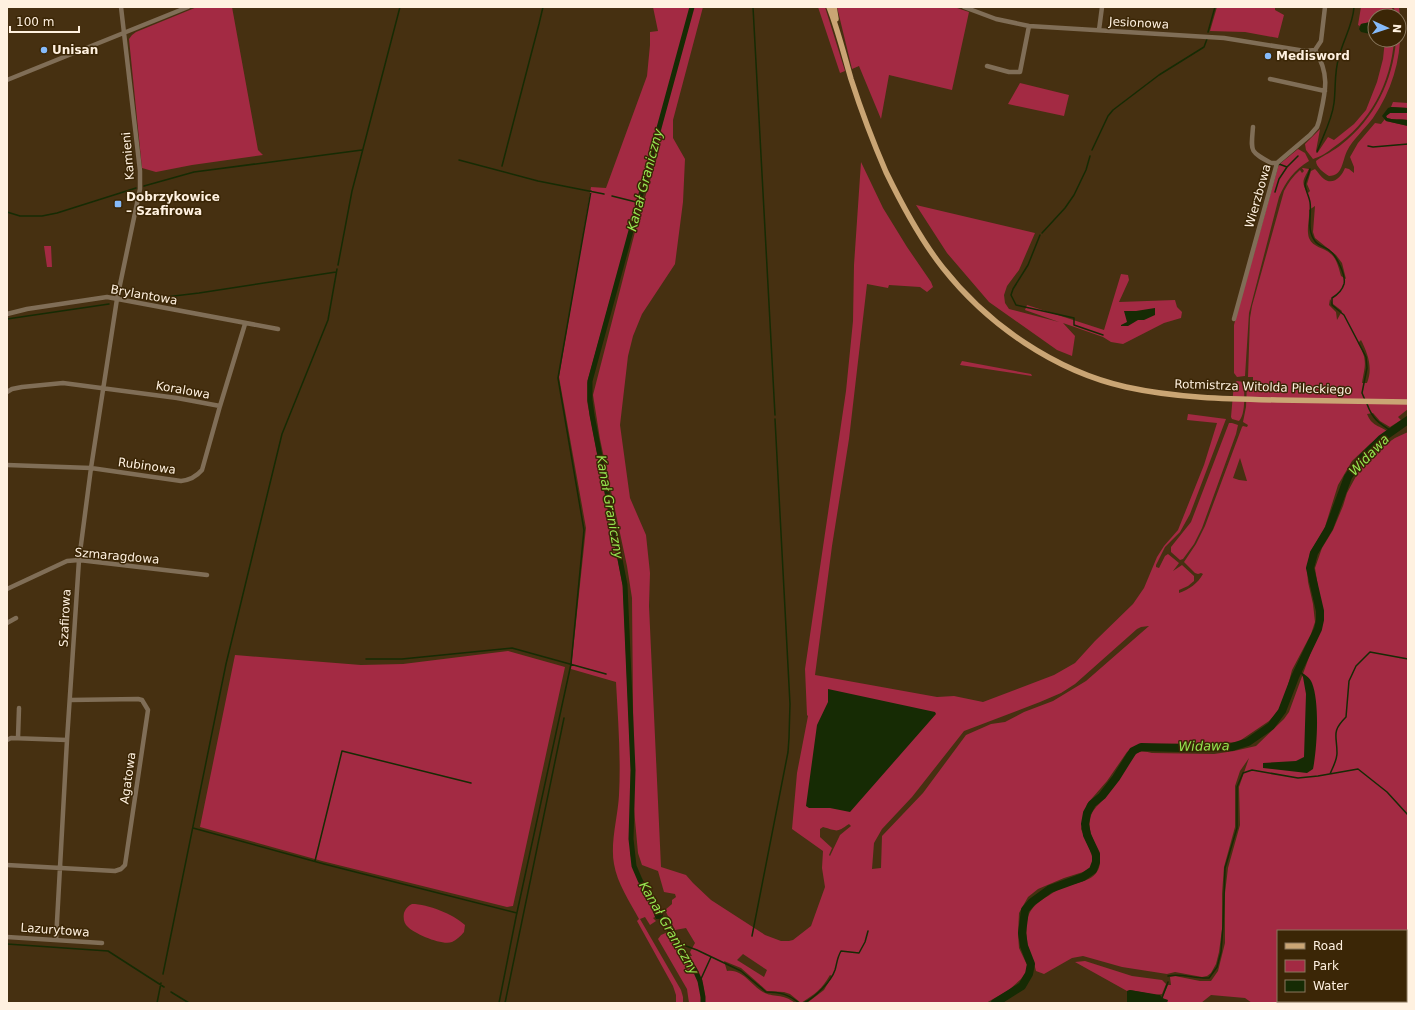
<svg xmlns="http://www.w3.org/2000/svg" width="1415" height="1010" viewBox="0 0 1415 1010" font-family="'DejaVu Sans',sans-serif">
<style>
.green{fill:#a32a43;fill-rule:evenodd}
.water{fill:#162b04}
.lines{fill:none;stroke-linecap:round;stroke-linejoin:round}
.stream{stroke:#162b04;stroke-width:1.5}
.canal{stroke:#162b04;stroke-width:5}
.river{stroke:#162b04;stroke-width:8}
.minor{stroke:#806e57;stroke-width:4.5}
.major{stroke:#caa574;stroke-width:5.5}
.poi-dot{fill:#86bbfb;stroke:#3b2606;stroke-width:1.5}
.labels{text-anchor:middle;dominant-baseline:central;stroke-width:3;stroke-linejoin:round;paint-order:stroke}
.street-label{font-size:12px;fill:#fff1e0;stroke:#3b2606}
.poi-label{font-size:12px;font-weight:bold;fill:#fff1e0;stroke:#3b2606;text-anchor:start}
.water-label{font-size:13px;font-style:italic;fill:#95e651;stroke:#3b2606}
</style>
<rect width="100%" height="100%" fill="#463011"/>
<path class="green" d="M197,7h35l26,143 5,5 -71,10 -36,7 -14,-4 -13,-129 3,-4 4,-3z
M653,7h50l-30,113v18l12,21 -2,43 -8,62 -33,50 -9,22 -5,20 -8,69 10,73 16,37 4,38 -1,33 12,261 25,8 7,8 18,17 54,35 16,6h8l4,-1 18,-14 14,-39 -3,-19 1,-17 -31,-22 5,-56 11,-57 -1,-1 -2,-46 41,-278 7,-70 1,-56 7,-103 22,46 24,39 24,35 2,5 -6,5 -7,-5 -31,-2 -1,3 -21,-4 -18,155 -17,107 -17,129 122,22 17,-1 29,6 71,-27 21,-12 20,-22 38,-37 11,-16 13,-31 7,-11 14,-16 26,-65 13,-42 -30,-3 1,-6 38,5 -36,95 -10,18 -15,15 -9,18v2l3,1 6,-12 3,-2 11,9 -6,8 9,-6 12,11v5l-6,5 -9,4v3c11,-4 18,-9 24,-19l-2,-1 -3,1 -3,-1 -11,-11 12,-18 9,-18 37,-99 1,-1 4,1 1,-2 -5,-3 3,-15 1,-24h6v-6h-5l2,-59 2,-12 32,-115c4,-8 9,-15 16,-21l2,3 2,-2 -2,-3h1l6,1c-5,10 -9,13 -1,24l2,-2 -3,-7 4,-13 4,-2c3,3 6,8 9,10 9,7 18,-3 21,-11l4,1 5,4v-6l-4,-10 8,-14 17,-20 6,1 4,-5 1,2 22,5v283l-10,8 3,3 -11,7 -10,-6 -7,-8 -6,1c5,12 11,11 20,17l-17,13 -18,17 -14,24 -14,45 -14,22 -3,18 1,12 5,22 2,18 -4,12 -19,36 -9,34 -5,7 -9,10 -31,21 -17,1 -69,1 -15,1 -10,7 -20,29 -20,23 -6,25 9,21 3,10 -1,5 -3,4 -6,3 -19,6 -26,11 -10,8 -9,16 -1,21 1,14 8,17 -1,7 -5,7 -12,11 -23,13h-179l17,-13 8,-14 -2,-1c-8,14 -15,19 -29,28l-11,-9 -6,-2 -17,-1 -26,-23 -17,-7 3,10c15,-3 24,14 36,21 10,6 20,1 32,11h-91c3,-19 -7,-32 -16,-47h4l-2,-4 5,-9 -9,-15 -11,2 -10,-20 7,-6v-4l4,-3 -1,-3 -11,-2 -6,-21 -16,-6 -4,-12 -4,-44 -2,-211 -5,-32 -27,-127 -7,-44 43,-167 22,-74 -7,-1 -64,230v18l36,186 8,183 -1,83 4,17 11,26 7,9 3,12 -2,1 3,3 -6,4 -5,-8 -5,2 41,71 2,7v6h-7v-8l-3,-9 -36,-65 2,-2c-9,-17 -22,-36 -25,-55 -4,-21 4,-48 5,-69 2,-38 -1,-75 -3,-113l-45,-13 15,-141 -27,-151 32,-190 15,1 41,-112 3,-31v-13l8,-1zM1315,206l-2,26 2,6 21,17 6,8 4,16 -5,-3c-2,-7 -4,-17 -10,-22 -7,-7 -18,-6 -22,-16 -3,-10 1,-19 0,-28zM1330,299l3,5 9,7 -5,9 -1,-8 -7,-7zM1361,340c7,14 12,28 6,43h-5c3,-18 6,-23 -4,-40zM1240,458l7,23 -8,-1 -6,-2zM1149,626l-63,55 -33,20 -29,11 -19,10 -14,2 -25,11 -43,58 -41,43 -1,32 -9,1 2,-26 8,-14 30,-32 52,-66 76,-29 21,-9 14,-9 62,-55 4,-2zM849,824l2,2 -11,9 -10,21 -1,-1 3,-7 -12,-11v-8l3,-2c15,4 13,6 26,-3zM743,954l24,16 -3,7 -27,-17z
M818,7h7l20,64 -5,2z
M837,7h117l15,5 -17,78 -63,-15 -8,44 -22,-53 -7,3z
M1217,7h58v3l9,5 -6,23 -33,-6 -35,-1z
M1361,7h31l1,9h-18v5l-14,3 -1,2 -2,-1z
M1394,7h5c5,40 -3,78 -26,111 -8,11 -20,21 -26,33 -5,10 -4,25 -18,25 -5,-3 -13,-9 -13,-15 8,-6 18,-10 26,-17 32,-25 51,-63 54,-104h3v-24h-4z
M1385,40h9c-3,43 -24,83 -60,107 -6,5 -14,10 -21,12l-7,-9 -1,-6 15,-15 -4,22 2,1 10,-15 6,3 20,-16 12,-14 11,-28 6,-23z
M1020,83l49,12 -5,21 -56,-12z
M1393,102l15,1v5l-17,-1z
M1401,112l7,1v7c-7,-1 -16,0 -21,-2l-1,-2 4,-3z
M1298,149l7,4 4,8c-15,9 -23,20 -30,36l-30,116 -4,63 -8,1 -3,-4v-48l2,-8 42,-150 3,-4z
M916,205l119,28 -16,37 -12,16 -3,9 1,8 4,6 50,13 -34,-12 2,-5 77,25 17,-56 7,1 1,5 -10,22 56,-2 2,7 5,5 -1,6 -17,5 -41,21 -12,-2 -8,-5 -40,-14 12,13 -3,20 -15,-6 -68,-48 -42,-49z
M44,246h7l1,21h-5z
M962,361l69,13 1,2 -72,-11z
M1237,381l7,1c0,12 2,31 -5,39l-7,-2 -1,-2 3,-34z
M1229,423h3l6,2 -2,9 -34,94 -8,16 -11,15 -3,1 -9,-8v-5l20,-25z
M1408,432v571h-156l-7,-5 -34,-3 -10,8h-34v-3l-5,-2 6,-13h3l-1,-8 5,-1 25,5h11l7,-10 7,-28v-50l3,-25 12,-43 -1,-38 10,-29 -9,13 -5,15v41l-11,40 -2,27v35l-3,23 -3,12 -5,9 -4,3 -5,1 -27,-5 -8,2 -45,-7 -39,-11 -11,2 -28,16 -8,-3c-2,-11 -9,-21 -9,-32 -2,-22 1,-31 21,-43 5,-3 10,-7 15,-9 12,-4 29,-5 35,-17 8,-17 -12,-33 -8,-50 1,-9 7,-14 13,-20 5,-6 10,-13 15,-19 6,-9 11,-22 19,-28 5,-3 10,-1 15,0l62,1 20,-3 22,-5 28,-27 5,-7 34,-93 -8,-51 7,-20 11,-18 10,-24 4,-13 14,-26 12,-14 22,-15zM1278,931h128v70h-128z
M508,651l57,16 -52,239 -6,1 -185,-46 -122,-34 35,-172 126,10 42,-1z
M412,904c16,0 41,10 53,21l-1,7c-3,4 -8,8 -12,10 -9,4 -37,-8 -44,-15 -4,-3 -5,-9 -4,-14 2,-5 4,-7 8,-9z
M668,932c14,20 35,45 33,71h-12l-2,-14 -29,-50 3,-4z
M1085,961l47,15 30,4 4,4 -4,10 -6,1 -26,-5 -3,1 -52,-29z"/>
<path class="water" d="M1375,21v14l-14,-3 -2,-3 2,-5z
M1391,107l17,1v5h-18l-4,3 1,2c5,2 14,1 21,2v6l-22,-5 -4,-5 6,-8z
M1155,308v7l-11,5h-6l-10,6h-7v-1l6,-3 -3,-11h12z
M1299,670c4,4 11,7 13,13 8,20 5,66 1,86l-6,4 -44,-5v-5l33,-2 8,-4 2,-63 -3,-17z
M828,689l107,23 1,2 -86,98 -20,-4h-21l-3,-2 11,-81 11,-23z
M655,906l8,5v7l5,7 -2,2 -6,-8h-4l-3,-7v-5z
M1130,990l30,5 2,3 6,2 -1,3h-40v-12z"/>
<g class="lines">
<path class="stream" d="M753,7l22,408
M1208,32l7,-25
M1368,146l5,1 35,-3
M1092,150l16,-34 5,-6 46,-35 37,-23 8,-5 3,-8
M1317,152c6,-16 15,-32 17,-49 2,-16 0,-31 5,-46 4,-17 14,-32 15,-50
M459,160l79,21 66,13
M502,166l37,-142 4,-17
M1287,167l11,-11
M1310,169c-1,5 -4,10 -5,15 0,5 4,12 5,18 2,13 -4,27 5,39 3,5 11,6 15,10 7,5 16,25 14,33 -2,7 -7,11 -12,14v7l12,10 22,42 1,11 -5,25 3,7
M144,186l50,-14 168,-22
M1275,192l4,-13 8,-12 -8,-3
M612,196l28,7
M7,212l13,4h22l15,-3 79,-25
M1042,233l23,-25 9,-13 12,-25 4,-14
M1040,235l-12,30 -15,24 -2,6 5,10 58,13v7l29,10
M338,265l14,-74 48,-184
M149,299l50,-6 137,-21
M7,319l102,-15
M1367,404c6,16 12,19 26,28
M366,659h36l110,-11 94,26
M1330,774c3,-7 7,-14 7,-21 0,-18 -6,-21 9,-36l3,-36 7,-15 14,-14 38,7
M193,828l131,36 193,49
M315,861l27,-110 129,32
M752,936l36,-184 1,-14 1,-34 -15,-285
M678,943l19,7 44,21 25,21c14,0 22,2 33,11
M7,944l101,7 56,36
M163,974l63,-310 56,-230 46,-114 9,-51
M1168,976c14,-3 27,3 41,2l8,-11 4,-15 2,-26 2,-58 12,-40v-41l6,-14 9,-3 46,8 20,-2 40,-7 29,23 21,23
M700,981l11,-24
M171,992l18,11
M1162,998l6,-16
M157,1003l4,-20
M499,1003l17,-86 55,-253 13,-134 -26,-152 33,-187
M505,1003l59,-285
M804,1003c11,-6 27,-21 31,-33 2,-7 2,-12 6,-19l18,2 6,-11 3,-11"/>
<path class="canal" d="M657,911l-17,-31 -6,-14 -3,-27 2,-69 -8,-185 -33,-170 -2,-15v-19l102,-374
M664,921l31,49 5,11 3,16v6"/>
<path class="river" d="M995,1003l27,-17 7,-12 2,-10 -7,-18 -2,-13 3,-23 7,-8 18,-13 33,-12 10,-7 3,-8v-8l-9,-19 -2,-11 2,-11 5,-9 10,-8 14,-18 17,-27 8,-4 41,1 50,-1 16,-5 23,-16 11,-15 13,-34 23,-48 2,-9v-9l-10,-43 4,-15 15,-25 19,-51 13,-18 20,-20 27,-19"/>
<path class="minor" d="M964,7l32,12 33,7 195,12 81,13 10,-1
M1099,30l3,-23
M1315,50l6,-9 4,-34
M987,66l22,6h11l9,-46
M1270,79l55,12
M7,80l181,-73
M1253,127c-2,25 -4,24 18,36h6
M7,314l20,-5 80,-12 171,32
M1234,319l43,-156 33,-28 7,-8 2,-6c6,-28 12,-45 -4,-71
M7,392l5,-3 10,-2 41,-4 114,15 43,8 25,-82
M7,465l84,3 90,13c9,-1 15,-4 21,-11l18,-64
M7,589l60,-28 12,-1 128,15
M7,623l9,-5
M18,738l1,-30
M7,740l4,-2 56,2
M7,865l108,6 6,-2 4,-4 23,-155 -6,-10 -4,-1 -68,1
M7,937l95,6
M56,940l11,-200 12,-180 12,-92 26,-169 23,-110v-18l-19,-164"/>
<path class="major" d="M829,7c9,23 15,48 22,72 10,31 22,63 35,93 16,33 34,67 57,96 45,57 112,103 183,119 50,11 100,12 151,13 43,1 87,1 131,2
M834,7l2,12"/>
</g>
<g class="poi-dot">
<circle cx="44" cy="50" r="4"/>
<circle cx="1268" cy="56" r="4"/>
<rect x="114" y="200" width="8" height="8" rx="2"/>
</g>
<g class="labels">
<g class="street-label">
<text transform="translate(1139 23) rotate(3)">Jesionowa</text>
<text transform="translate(128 156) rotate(-95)">Kamieni</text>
<text transform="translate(1258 196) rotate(-74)">Wierzbowa</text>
<text transform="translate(144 295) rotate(10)">Brylantowa</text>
<text transform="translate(1263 387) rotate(2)">Rotmistrza Witolda Pileckiego</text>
<text transform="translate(183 390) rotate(10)">Koralowa</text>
<text transform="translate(147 466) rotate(8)">Rubinowa</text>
<text transform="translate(117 556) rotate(5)">Szmaragdowa</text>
<text transform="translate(65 618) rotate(-87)">Szafirowa</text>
<text transform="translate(128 778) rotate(-82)">Agatowa</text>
<text transform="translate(55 930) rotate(4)">Lazurytowa</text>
</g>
<g class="poi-label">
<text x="52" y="50">Unisan</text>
<text x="1276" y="56">Medisword</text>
<text x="126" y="197">Dobrzykowice<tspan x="126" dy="14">– Szafirowa</tspan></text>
</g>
<g class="water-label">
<text transform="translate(645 180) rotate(-75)">Kanał Graniczny</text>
<text transform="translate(1369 455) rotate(-46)">Widawa</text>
<text transform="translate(610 507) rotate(80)">Kanał Graniczny</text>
<text transform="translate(1204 746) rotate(-1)">Widawa</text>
<text transform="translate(669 928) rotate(60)">Kanał Graniczny</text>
</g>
</g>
<rect width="1415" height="1010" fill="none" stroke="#fff1e0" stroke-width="16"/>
<rect x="1277" y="930" width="130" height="72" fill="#3b2606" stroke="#89775d"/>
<rect x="1285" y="943" width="20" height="6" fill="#caa574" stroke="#89775d"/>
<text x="1313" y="950" font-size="12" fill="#fff1e0">Road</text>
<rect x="1285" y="960" width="20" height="12" fill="#a32a43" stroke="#89775d"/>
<text x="1313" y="970" font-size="12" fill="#fff1e0">Park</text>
<rect x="1285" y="980" width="20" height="12" fill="#162b04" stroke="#89775d"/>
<text x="1313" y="990" font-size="12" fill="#fff1e0">Water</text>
<g transform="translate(1387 28) rotate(93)"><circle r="19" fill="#3b2606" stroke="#89775d"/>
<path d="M0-3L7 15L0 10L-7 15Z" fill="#86bbfb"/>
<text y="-6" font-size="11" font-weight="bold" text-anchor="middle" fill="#fff1e0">N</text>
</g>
<path d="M10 26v6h69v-6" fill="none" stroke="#fff1e0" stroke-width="2"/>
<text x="16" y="26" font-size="12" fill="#fff1e0" stroke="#3b2606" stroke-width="3" paint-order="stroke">100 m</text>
</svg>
